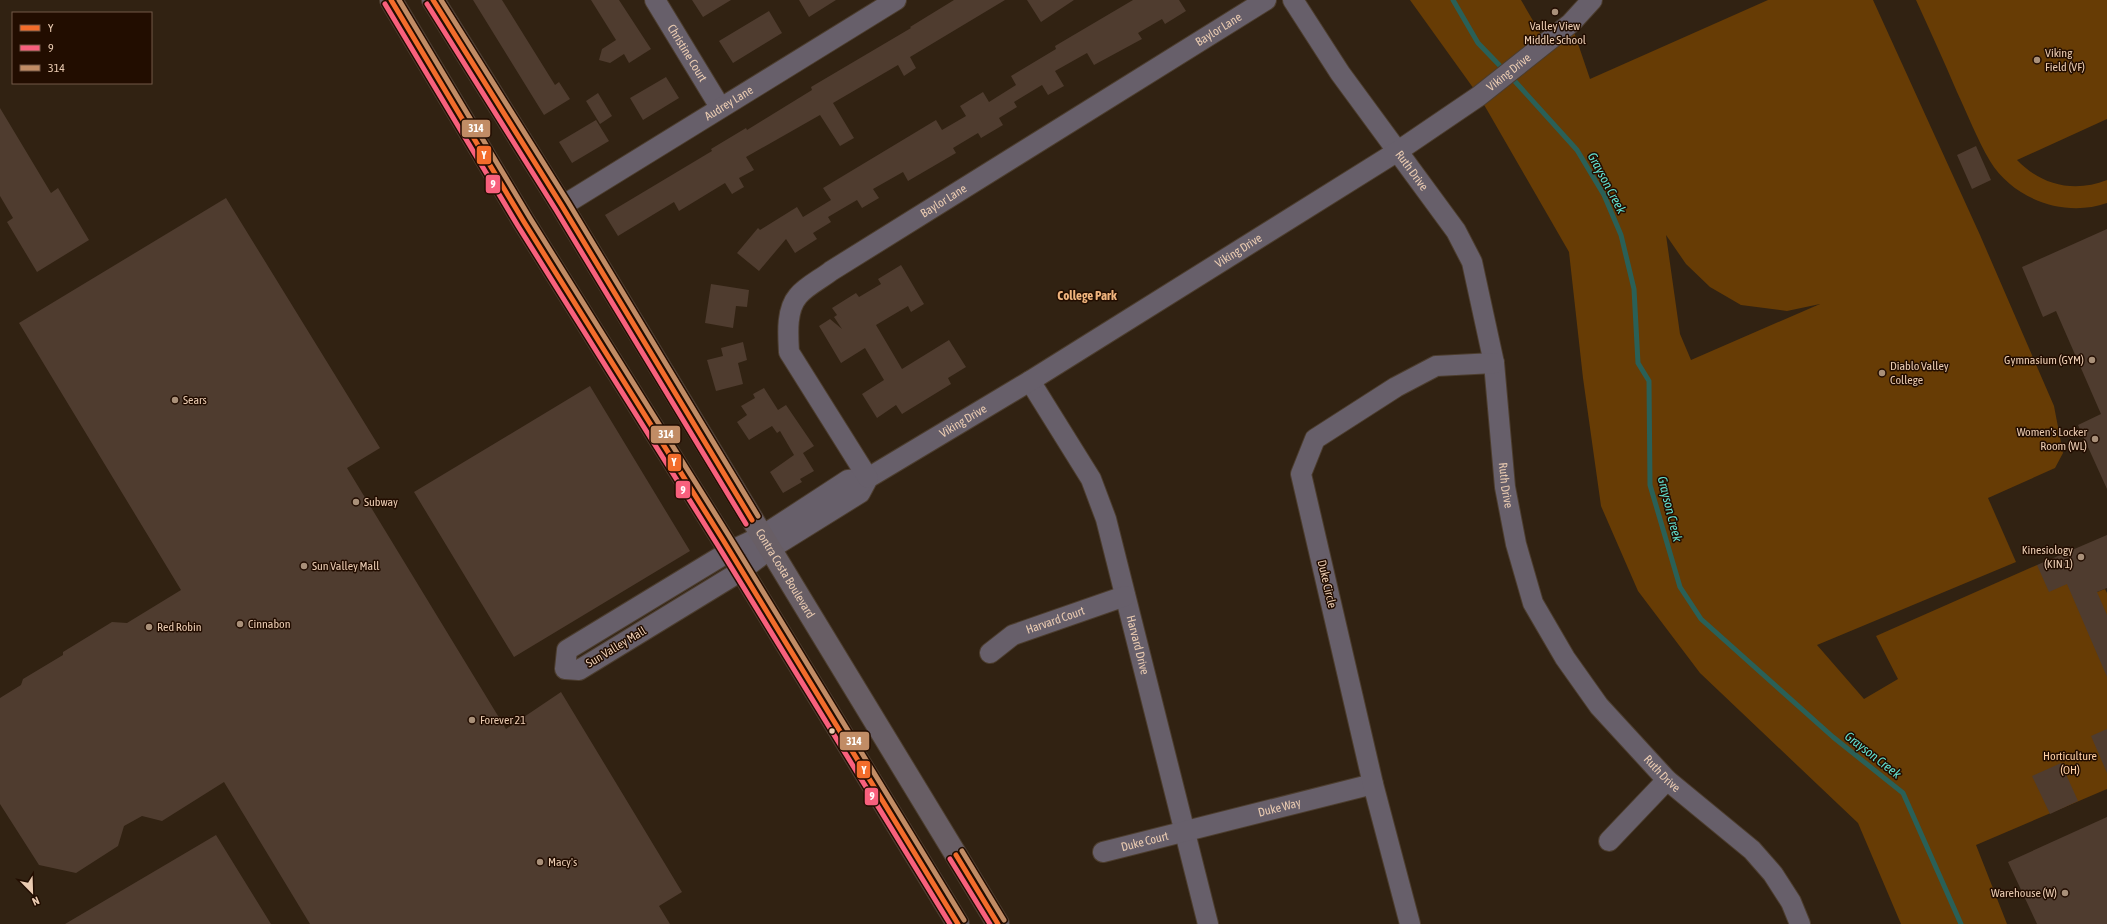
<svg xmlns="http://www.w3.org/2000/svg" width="2107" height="924" viewBox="0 0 2107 924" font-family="'Asap Condensed',sans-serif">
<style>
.green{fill:#673c05;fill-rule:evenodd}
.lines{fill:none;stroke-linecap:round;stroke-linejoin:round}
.stream{stroke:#2a6057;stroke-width:5}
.building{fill:#4f3c2f}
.minor-casing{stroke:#4c3d2e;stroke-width:22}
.major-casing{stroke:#4c3d2e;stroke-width:24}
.minor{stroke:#675f6a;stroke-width:20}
.major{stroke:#685e65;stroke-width:22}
.bus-1-casing{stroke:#220d00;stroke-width:8}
.bus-2-casing{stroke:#220d00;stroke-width:8}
.bus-3-casing{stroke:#220d00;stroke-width:8}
.bus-1{stroke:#f36c2b;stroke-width:5}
.bus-2{stroke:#f8607d;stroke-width:5}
.bus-3{stroke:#c18c65;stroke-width:5}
.poi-dot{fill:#a99079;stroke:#220d00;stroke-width:1.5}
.bus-dot{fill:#eacbb1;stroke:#220d00;stroke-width:1.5}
.labels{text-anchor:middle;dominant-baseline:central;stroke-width:3;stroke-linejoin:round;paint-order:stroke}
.poi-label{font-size:12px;fill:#eacbb1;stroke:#220d00;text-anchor:start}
.street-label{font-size:12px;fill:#eacbb1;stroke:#220d00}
.park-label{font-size:12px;fill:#fdcea4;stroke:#220d00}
.water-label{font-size:13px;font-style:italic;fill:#62e1d0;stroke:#220d00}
.neighbourhood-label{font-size:13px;font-weight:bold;fill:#efb47d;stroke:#220d00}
.line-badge{stroke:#220d00;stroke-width:1.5}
.badge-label{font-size:11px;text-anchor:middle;font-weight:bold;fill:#fff}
</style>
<rect width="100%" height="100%" fill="#312212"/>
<path class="green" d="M1410,0h111l25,43 25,-20 19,56 178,-79h105l107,235 74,171 9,47 -8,15 -67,30 28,64 -199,83 47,54 34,-20 -22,-43 161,-71 53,9 7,18 8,-3 2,4v196l-131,56 31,79h-106l-43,-101 -158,-150 -62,-82 -37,-85 -18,-128 -14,-126 -90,-156zM1666,235l20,29 24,23 31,18 46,6 33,-7 -129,56 -11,-26z
M1916,0h191v119l-90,41c24,25 57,33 90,20v23c-43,15 -94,-4 -117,-42 -13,-22 -22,-46 -33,-69 -13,-31 -27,-61 -41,-92z"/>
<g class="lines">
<path class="stream" d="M1453,0l25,43 27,28
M1511,77l66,73 27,45 17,40 13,54 4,74 11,18 1,104 30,102 21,32 132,118 70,56 58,131"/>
</g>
<path class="building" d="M473,0h29l53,85 4,-3 11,17 -26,16z
M591,0h28l32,49 -22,14 -5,-9 -14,9 -11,-3 3,-11 14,-9z
M692,0h39l-28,17z
M799,0h37l-27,17z
M954,0h51l-95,57 6,11 -12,8 -6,-11 -65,38 21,35 -14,8 -20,-31 -74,42 8,13 -15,8 5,9 -12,7 -7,-11 -46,28 -5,-9 -56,34 -13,-21 107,-64 -1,-2 35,-21 1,2 65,-40 -1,-3 100,-59 -1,-1z
M1027,0h47l-33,22z
M1133,0h46l7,11 -21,13 -3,-5 -24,14 4,6 -48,26 -7,-12 -32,18 9,15 -16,9 -6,-10 -28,17 3,5 -18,11 4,7 -22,13 -3,-5 -25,15 3,5 -48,28 -5,-9 -30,17 6,9 -17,10 -5,-8 -29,17 3,5 -18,11 4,6 -22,14 -9,-14 -27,32 -22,-18 21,-25 2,2 37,-23 6,10 28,-17 -8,-12 113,-68 6,10 24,-14 -6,-10 23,-14 6,10 27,-17 -5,-9 45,-27 -1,-3z
M769,11l13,22 -49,30 -14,-22z
M666,77l13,21 -36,22 -13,-22z
M598,93l14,23 -12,8 -14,-23z
M0,108l51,85 7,-5 31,52 -52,32 -30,-50 6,-4 -13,-22z
M596,120l13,21 -37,22 -13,-21z
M1976,146l15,34 -19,9 -15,-34z
M226,198l154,250 -33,20 159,261 55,-37 121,200 -23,14 11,18h-360l-86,-142 -62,39 -20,-5 -18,10 -6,20 -42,27 -37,-8 -39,-61v-106l21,-13 2,-6 40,-24v-3l49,-30 15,1 54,-33 -162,-267z
M2107,229v260l-29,-64 23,-11 -45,-103 -13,6 -21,-50z
M901,265l23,39 -13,8 -3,-6 -32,19 26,44 47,-29 17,27 -18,11 3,6 -49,30 -6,-9 -19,13 -15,-24 22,-14 -19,-32 -24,15 -22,-37 11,-7 12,10 -8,-12 3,-2 -5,-7 24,-15 3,4 22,-13 -3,-5z
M711,284l38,6 -2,17 -11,-1 -3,22 -28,-5z
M743,342l4,18 -9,3 5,21 -27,7 -9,-31 16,-4 -2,-8z
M590,386l100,165 -176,106 -100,-165z
M764,388l14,22 8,-5 28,41 -11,7 11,18 -14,8 2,3 -19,11 -13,-21 24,-17 -14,-24 -3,2 -5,-7 -23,14 -12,-18 10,-7 -6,-9 14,-8 -2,-4z
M2107,535v53l-10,4 10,23v62l-40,-93 -18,8 -12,-27z
M2107,729v44l-16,-37z
M2061,763l17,38 -28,13 -18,-38z
M2107,817v107h-70l-29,-62z
M216,835l55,89h-206z"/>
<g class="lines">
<defs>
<g id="minor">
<path id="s1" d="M655,0l65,107"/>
<path id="s2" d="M1293,0l47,73 116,158 16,31 22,101 11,124 11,57 17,59 32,55 34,48 68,74 85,70 21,24 18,28 9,22"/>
<path id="s3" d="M562,206l334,-206"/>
<path id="s4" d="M1030,381l61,98 15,40 102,405"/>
<path id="s5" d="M868,478l-8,15 -90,56 -29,22 -162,99 -14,-1 2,-19 163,-99 32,-15 86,-56 20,-2 162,-97 368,-230 81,-55 92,-73 21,-23"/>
<path id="s6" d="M868,478l-79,-126c-1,-18 -3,-42 9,-56 8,-10 23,-17 33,-25l435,-271"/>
<path id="s7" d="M990,653l23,-18 112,-39"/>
<path d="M1609,841l58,-61"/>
<path id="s8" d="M1103,852l270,-68"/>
<path d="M1410,924l-37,-140 -72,-310 14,-35 81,-52 40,-21 58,-3"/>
</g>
<g id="major">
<path d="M391,0l133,222 199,318 235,384"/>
<path id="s9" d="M433,0l129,206 436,718"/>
</g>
</defs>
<use href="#minor" class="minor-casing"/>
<use href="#major" class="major-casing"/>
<use href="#minor" class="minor"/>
<use href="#major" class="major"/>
<defs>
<path id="bus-1" d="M391,0l133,222 199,318 235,384
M433,0l129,206 190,314
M956,855l42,69"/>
<path id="bus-2" d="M385,4l133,222 199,318 233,380
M427,4l129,206 190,314
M950,859l40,65"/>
<path id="bus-3" d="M399,0l131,218 199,318 235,384
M441,0l127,202 190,314
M962,851l42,69"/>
</defs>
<use href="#bus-1" class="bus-1-casing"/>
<use href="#bus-2" class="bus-2-casing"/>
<use href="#bus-3" class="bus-3-casing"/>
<use href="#bus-1" class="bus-1"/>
<use href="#bus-2" class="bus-2"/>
<use href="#bus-3" class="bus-3"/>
</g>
<g class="poi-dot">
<circle cx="1555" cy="12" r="4"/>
<circle cx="2037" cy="60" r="4"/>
<circle cx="2092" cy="360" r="4"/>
<circle cx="1882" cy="373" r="4"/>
<circle cx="175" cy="400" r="4"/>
<circle cx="2095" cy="439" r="4"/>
<circle cx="356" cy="502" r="4"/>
<circle cx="2081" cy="557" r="4"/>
<circle cx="304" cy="566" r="4"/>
<circle cx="240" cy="624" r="4"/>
<circle cx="149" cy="627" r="4"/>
<circle cx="472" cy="720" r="4"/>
<circle cx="540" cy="862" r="4"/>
<circle cx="2065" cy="893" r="4"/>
</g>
<circle class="bus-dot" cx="832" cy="731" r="3.5"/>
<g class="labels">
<g class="poi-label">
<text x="1555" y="26" text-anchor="middle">Valley View<tspan x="1555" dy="14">Middle School</tspan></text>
<text x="2045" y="53">Viking<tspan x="2045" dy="14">Field (VF)</tspan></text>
<text x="2084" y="360" text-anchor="end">Gymnasium (GYM)</text>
<text x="1890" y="366">Diablo Valley<tspan x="1890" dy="14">College</tspan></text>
<text x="183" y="400">Sears</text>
<text x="2087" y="432" text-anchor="end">Women's Locker<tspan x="2087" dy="14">Room (WL)</tspan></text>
<text x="364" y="502">Subway</text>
<text x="2073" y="550" text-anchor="end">Kinesiology<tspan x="2073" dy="14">(KIN 1)</tspan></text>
<text x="312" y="566">Sun Valley Mall</text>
<text x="248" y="624">Cinnabon</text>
<text x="157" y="627">Red Robin</text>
<text x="480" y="720">Forever 21</text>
<text x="548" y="862">Macy's</text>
<text x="2057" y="893" text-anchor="end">Warehouse (W)</text>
</g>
<g class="street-label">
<text stroke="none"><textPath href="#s6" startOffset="705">Baylor Lane</textPath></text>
<text stroke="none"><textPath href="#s1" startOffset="62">Christine Court</textPath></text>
<text stroke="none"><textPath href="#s5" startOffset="1490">Viking Drive</textPath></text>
<text stroke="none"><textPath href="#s3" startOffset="196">Audrey Lane</textPath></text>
<text stroke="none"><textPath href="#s2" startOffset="208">Ruth Drive</textPath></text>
<text stroke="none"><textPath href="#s6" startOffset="381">Baylor Lane</textPath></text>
<text stroke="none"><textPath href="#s5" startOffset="1166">Viking Drive</textPath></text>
<text stroke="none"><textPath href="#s5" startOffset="842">Viking Drive</textPath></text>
<text stroke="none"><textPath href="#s2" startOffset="544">Ruth Drive</textPath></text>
<text stroke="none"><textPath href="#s9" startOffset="673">Contra Costa Boulevard</textPath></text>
<text transform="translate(1327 584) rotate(77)">Duke Circle</text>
<text stroke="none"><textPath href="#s7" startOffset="74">Harvard Court</textPath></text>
<text stroke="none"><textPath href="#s4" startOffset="288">Harvard Drive</textPath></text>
<text transform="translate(616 647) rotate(-31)">Sun Valley Mall</text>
<text stroke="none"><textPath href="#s2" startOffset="880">Ruth Drive</textPath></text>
<text stroke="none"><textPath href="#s8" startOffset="182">Duke Way</textPath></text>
<text stroke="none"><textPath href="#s8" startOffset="43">Duke Court</textPath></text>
</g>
<g class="park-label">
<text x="2070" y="756">Horticulture<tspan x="2070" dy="14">(OH)</tspan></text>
</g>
<g class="water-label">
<text transform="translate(1607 183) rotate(62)">Grayson Creek</text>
<text transform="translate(1670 509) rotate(76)">Grayson Creek</text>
<text transform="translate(1873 755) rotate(38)">Grayson Creek</text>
</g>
<g class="neighbourhood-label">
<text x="1087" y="295">College Park</text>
</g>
</g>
<g class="line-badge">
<rect x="461" y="119" width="30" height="19" rx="4" fill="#c18c65"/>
<rect x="476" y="145" width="16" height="20" rx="4" fill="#f36c2b"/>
<rect x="485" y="174" width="16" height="20" rx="4" fill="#f8607d"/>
<rect x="650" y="425" width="31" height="19" rx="4" fill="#c18c65"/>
<rect x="667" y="453" width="15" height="19" rx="4" fill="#f36c2b"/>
<rect x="675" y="480" width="16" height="19" rx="4" fill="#f8607d"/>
<rect x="839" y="731" width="31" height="20" rx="4" fill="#c18c65"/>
<rect x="856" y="760" width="15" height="19" rx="4" fill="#f36c2b"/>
<rect x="864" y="787" width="15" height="19" rx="4" fill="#f8607d"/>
</g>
<g class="badge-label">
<text x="476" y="132">314</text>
<text x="484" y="159">Y</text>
<text x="493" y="188">9</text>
<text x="666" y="438">314</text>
<text x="674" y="466">Y</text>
<text x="683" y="494">9</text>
<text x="854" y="745">314</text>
<text x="864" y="774">Y</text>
<text x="872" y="800">9</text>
</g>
<rect x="12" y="12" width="140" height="72" fill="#220d00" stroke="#725947"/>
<rect x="20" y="25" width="20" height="6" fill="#f36c2b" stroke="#725947"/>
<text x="48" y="32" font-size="12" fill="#eacbb1">Y</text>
<rect x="20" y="45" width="20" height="6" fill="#f8607d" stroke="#725947"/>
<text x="48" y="52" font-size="12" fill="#eacbb1">9</text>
<rect x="20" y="65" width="20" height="6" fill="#c18c65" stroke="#725947"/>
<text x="48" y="72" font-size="12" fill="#eacbb1">314</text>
<g transform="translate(32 892) rotate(157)" stroke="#220d00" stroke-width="3" paint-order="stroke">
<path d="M0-3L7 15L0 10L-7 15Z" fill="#eacbb1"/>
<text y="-6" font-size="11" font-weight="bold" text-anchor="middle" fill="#eacbb1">N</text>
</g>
</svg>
